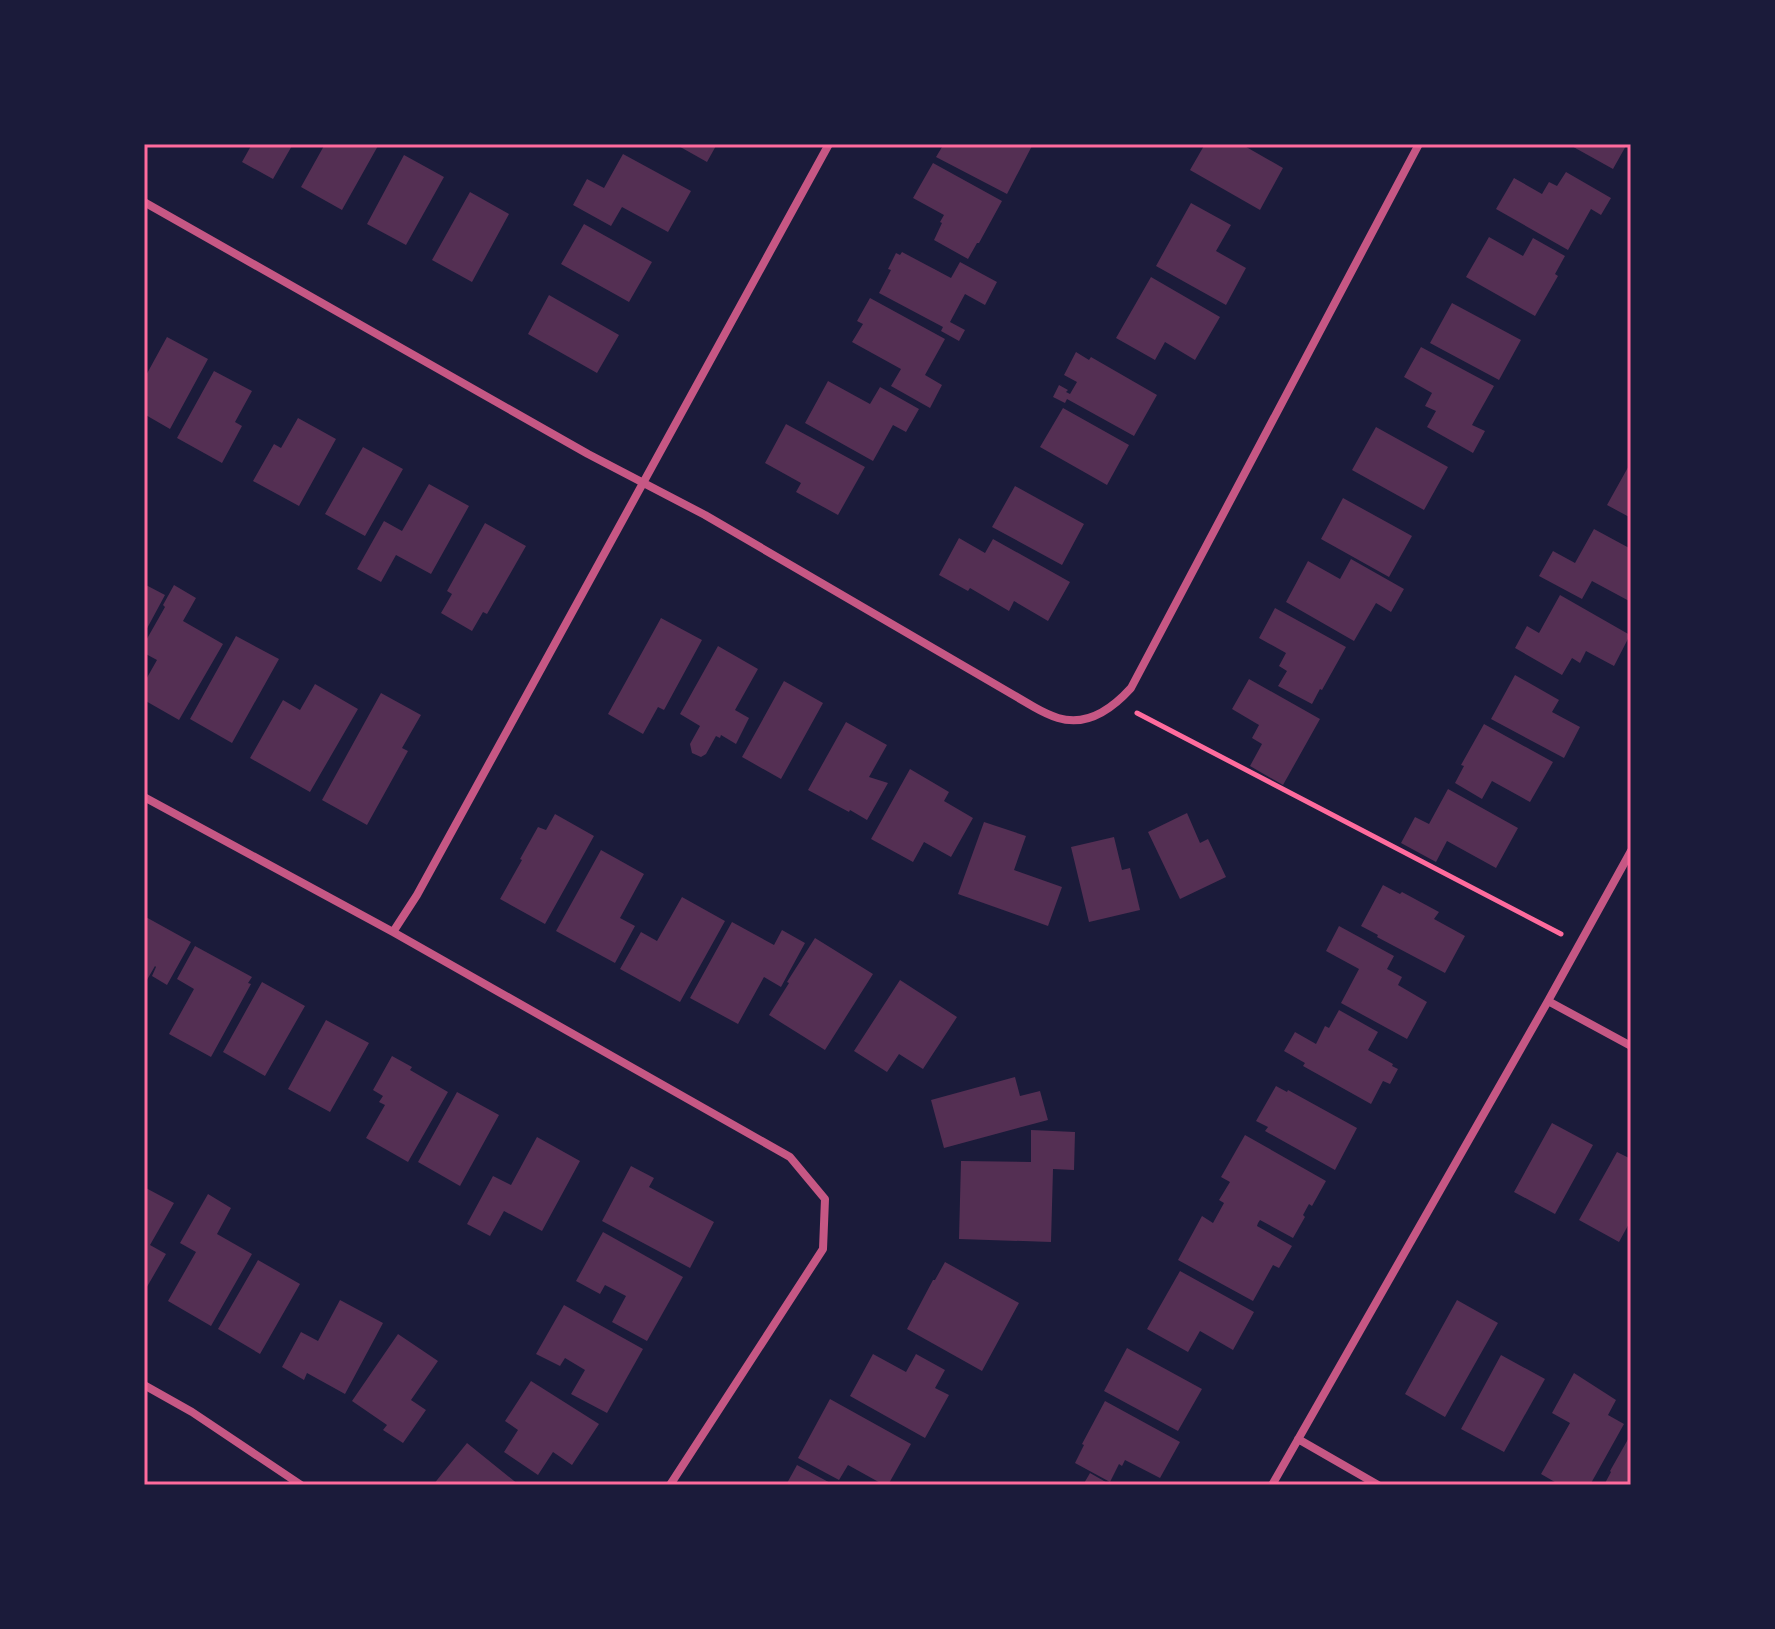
<svg xmlns="http://www.w3.org/2000/svg" width="1775" height="1629" viewBox="0 0 1775 1629" font-family="Manrope,sans-serif">
<style>
.building{fill:#542f53}
.lines{fill:none;stroke-linecap:round;stroke-linejoin:round}
.path{stroke:#ff6b9d;stroke-width:5}
.minor{stroke:#c65784;stroke-width:8}
.neatline{fill:none;stroke:#ff6b9d;stroke-width:3}
</style>
<rect width="100%" height="100%" fill="#1b1b3a"/>
<path class="building" d="M252,144h41l-20,35 -31,-17z
M325,144h54l-37,66 -41,-23z
M675,144h42l-10,18z
M936,144h97l-26,50 -71,-37 6,-10z
M1205,144h36l42,24 -23,42 -70,-40z
M1568,144h59l-14,25z
M623,154l68,37 -23,41 -46,-25 -11,19 -38,-21 14,-26 17,9z
M404,155l40,22 -38,68 -39,-21z
M933,163l69,38 -23,42h-2l-9,16 -34,-19 8,-17 -2,-1 4,-7 -31,-17z
M1566,172l45,26 -10,17 -10,-6 -23,41 -72,-41 18,-31 28,16 7,-12 8,4z
M470,192l39,22 -37,68 -40,-22z
M1191,203l40,22 -15,26 30,17 -20,37 -70,-39z
M584,224l68,38 -23,40 -68,-38z
M1489,237l34,19 10,-18 32,18 -10,18 3,2 -23,40 -69,-39z
M902,252l49,26 9,-16 37,20 -12,23 -20,-11 -15,28 15,8 -6,11 -18,-10 2,-4 -64,-34 12,-23 -3,-1 8,-16 4,2z
M1151,277l69,40 -25,43 -30,-18 -10,18 -39,-22z
M549,295l70,40 -22,38 -69,-39z
M870,298l75,41 -20,36 17,10 -12,23 -39,-22 10,-17 -49,-27 11,-18 -6,-3z
M1452,303l69,37 -22,40 -69,-37z
M167,337l41,22 -38,70 -26,-15v-35z
M1421,347l73,39 -22,39 13,6 -12,22 -46,-26 9,-16 -11,-5 7,-13 -28,-16z
M1076,352l13,8 2,-3 66,38 -23,41 -67,-37 -2,4 -12,-6 6,-12 9,5 -2,2 4,2 7,-12 -13,-7z
M214,371l38,20 -17,31 7,4 -20,37 -45,-25z
M828,381l42,23 10,-17 39,22 -13,23 -13,-7 -20,36 -68,-38z
M1063,408l66,37 -22,40 -67,-38z
M298,418l38,21 -37,67 -46,-25 21,-37 7,4z
M786,424l79,43 -27,48 -42,-23 5,-9 -36,-20z
M1376,427l72,40 -24,43 -72,-40z
M363,447l40,22 -38,67 -40,-22z
M1631,462v56l-24,-13z
M429,484l40,22 -38,68 -35,-19 -15,27 -24,-13 27,-48 18,10z
M1015,486l69,38 -22,41 -70,-38z
M1343,498l69,38 -23,41 -68,-38z
M485,523l41,23 -39,68 -4,-2 -11,19 -31,-18 11,-19 -5,-3z
M1594,529l37,20v53l-39,-21 -10,18 -43,-23 14,-25 22,12z
M959,538l26,15 8,-14 77,43 -22,39 -34,-20 -5,10 -39,-23 -2,3 -29,-16z
M1351,559l53,30 -13,23 -15,-9 -22,38 -68,-39 22,-41 32,18z
M144,584l21,11 -21,39z
M174,585l22,13 -13,23 40,23 -44,76 -35,-20v-17l13,-23 -13,-7v-9l21,-37 -2,-2z
M1560,595l70,40 -16,31 -28,-15 -6,12 -8,-5 -10,17 -47,-27 12,-22 12,7z
M1275,608l71,39 -24,43 -2,-1 -8,15 -34,-18 9,-15 -8,-5 7,-13 -27,-15z
M661,618l41,22 -38,70 -6,-3 -15,27 -35,-20z
M236,636l43,23 -47,84 -42,-24z
M718,646l40,23 -23,41 14,8 -13,26 -15,-9 -1,3 -4,-2 -10,18 -5,3 -9,-4 -2,-9 10,-18 -20,-12z
M1515,675l44,25 -7,12 28,15 -16,31 -73,-39z
M1249,679l71,40 -37,66 -33,-19 12,-22 -10,-6 7,-13 -27,-16z
M784,681l39,22 -42,76 -39,-22z
M315,684l43,25 -48,83 -60,-34 33,-58 17,10z
M381,693l40,22 -19,33 6,3 -41,74 -45,-25z
M846,722l41,23 -18,32 19,6 -21,37 -17,-10 -1,2 -41,-22z
M1484,724l69,38 -23,40 -38,-21 -10,18 -27,-16 9,-17 -3,-1z
M910,769l39,23 -5,9 29,17 -22,39 -27,-15 -11,20 -42,-23z
M1448,789l70,39 -22,40 -49,-27 -11,21 -35,-19 14,-26 14,7z
M1187,813l13,30 8,-4 18,38 -46,22 -32,-67z
M555,814l39,22 -49,88 -45,-25 22,-39 -2,-1 18,-32 8,3z
M984,822l42,14 -12,34 48,17 -14,39 -90,-32z
M1114,837l8,33 8,-2 10,42 -51,12 -18,-75z
M601,850l43,24 -24,44 15,8 -20,37 -59,-32z
M1383,885l17,9 2,-2 37,20 -5,7 31,17 -20,37 -68,-36 1,-2 -17,-9z
M682,897l43,24 -45,81 -60,-33 21,-37 16,9z
M144,916l47,26 -24,43 -15,-9 4,-9 -1,-1 -11,19z
M732,922l42,23 8,-15 23,13 -24,44 -17,-10 -26,47 -48,-26z
M1339,926l55,30 -7,13 15,8 -4,8 29,17 -20,37 -66,-36 18,-34 -33,-18z
M815,938l58,36 -48,76 -56,-35 20,-32 -2,-1z
M195,946l57,31 -4,6 3,1 -40,73 -42,-23 25,-45 -17,-10z
M900,980l57,37 -34,52 -24,-15 -12,18 -33,-21z
M262,982l43,24 -40,70 -42,-24z
M1339,1010l39,22 -10,18 25,14 -1,2 6,3 -8,15 -7,-3 -12,23 -68,-38 2,-3 -21,-12 11,-19 21,12 9,-18 4,2z
M326,1020l43,23 -39,69 -42,-23z
M392,1056l20,11 -2,3 38,22 -40,70 -42,-24 19,-33 -6,-3 4,-6 -10,-6z
M1015,1077l5,19 20,-5 8,29 -104,28 -13,-48z
M1276,1086l11,6 1,-2 69,38 -22,42 -70,-39 3,-4 -12,-6z
M457,1092l42,23 -39,71 -42,-24z
M1552,1123l41,22 -38,69 -41,-22z
M1031,1130l44,2 -1,38 -21,-1 -2,73 -92,-3 2,-78 70,1z
M1245,1135l81,46 -14,25 -3,-2 -6,11 2,2 -12,21 -33,-18 -2,3 -1,3 35,20 -13,22 -6,-3 -20,36 -75,-41 24,-44 11,7 11,-20 -5,-3 11,-18 -9,-5z
M537,1137l43,24 -38,70 -38,-20 -14,25 -23,-12 26,-48 18,9z
M1617,1152l14,7v61l-12,22 -40,-22z
M631,1166l23,12 -5,9 65,35 -24,46 -88,-47z
M144,1187l30,16 -24,42 16,9 -22,38z
M208,1194l23,14 -14,26 35,20 -41,72 -43,-25 28,-49 -16,-9z
M603,1232l80,45 -36,64 -35,-19 14,-26 -21,-11 -5,9 -24,-13z
M258,1260l42,24 -40,70 -42,-25z
M945,1262l74,41 -37,68 -75,-42 26,-49h2z
M1180,1271l74,41 -21,38 -33,-19 -12,21 -41,-23z
M340,1300l43,23 -38,71 -38,-21 -3,7 -22,-13 19,-35 17,9z
M1457,1300l41,23 -53,94 -40,-23z
M564,1305l79,44 -36,64 -36,-19 14,-24 -20,-12 -5,8 -24,-12z
M398,1334l40,27 -27,39 15,10 -23,33 -20,-13 4,-5 -35,-24z
M1127,1348l75,41 -24,42 -74,-40z
M873,1354l33,18 10,-18 29,16 -10,18 14,7 -24,43 -75,-42z
M1501,1355l44,24 -41,73 -43,-23z
M1574,1373l42,27 -8,15 16,9 -34,61h-30l-19,-11 29,-51 -18,-10z
M531,1381l68,43 -27,41 -19,-13 -15,23 -34,-23 14,-22 -13,-9z
M830,1399l81,45 -23,41h-4l-36,-20 -9,15 -41,-22z
M1105,1401l75,41 -20,36 -35,-18 -3,6 -3,-2 -9,18 -35,-19 9,-18 -2,-1z
M1631,1434v51h-27l7,-13 -1,-1z
M467,1443l52,42h-86z
M797,1465l37,20h-48z
M1090,1473l21,12h-28z"/>
<g class="lines">
<path class="path" d="M1137,713l424,221"/>
<path class="minor" d="M144,202l444,252 117,61 329,192c7,4 15,8 24,11 29,9 54,-9 73,-30l288,-544
M144,797l249,135 397,225 35,42 -2,50 -153,236
M393,932l24,-37 412,-751
M1548,1001l83,45
M144,1385l48,27 109,73
M1298,1439l80,46
M1272,1485l276,-484 83,-150"/>
</g>
<rect width="1775" height="1629" fill="none" stroke="#1b1b3a" stroke-width="292"/>
<rect x="146" y="146" width="1483" height="1337" class="neatline"/>
</svg>
